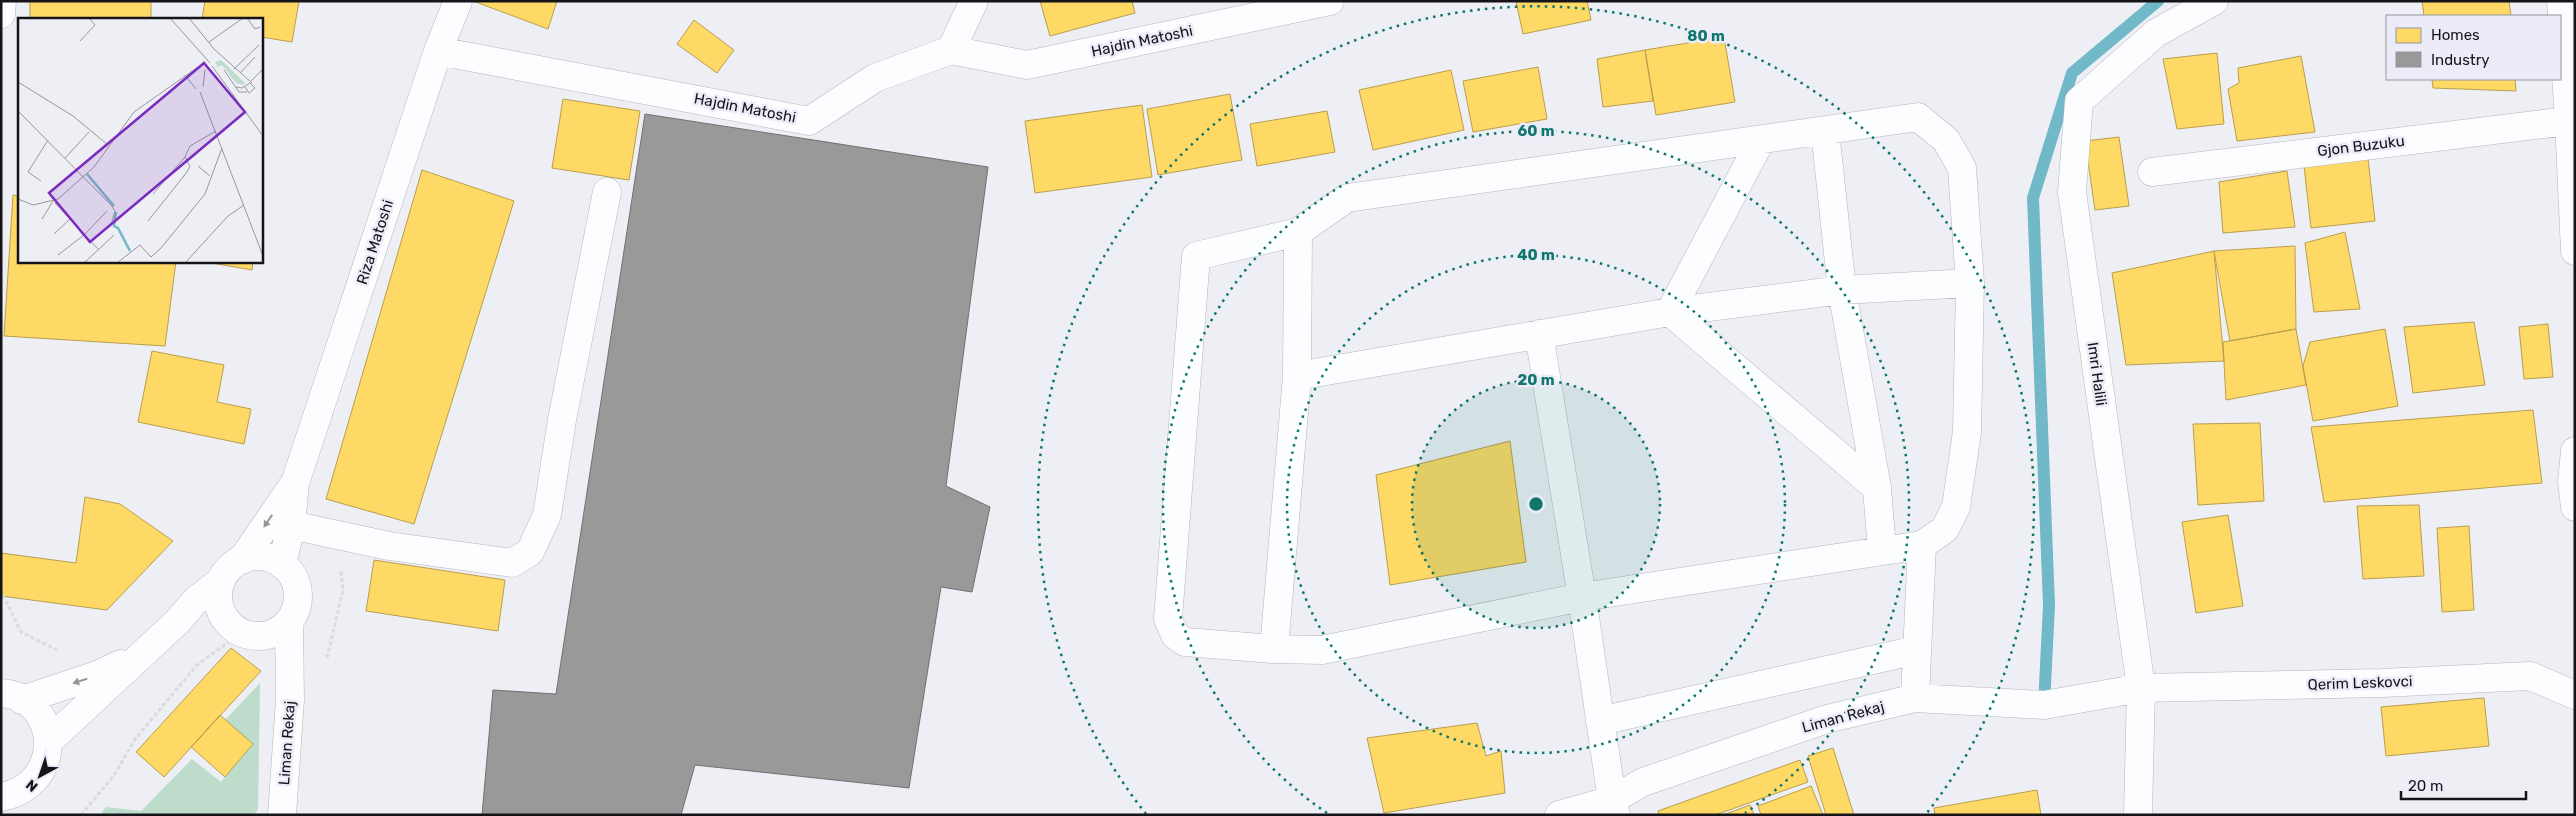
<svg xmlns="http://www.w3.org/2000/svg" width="2576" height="816" viewBox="0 0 2576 816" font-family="Rubik,sans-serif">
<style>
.green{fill:#bedccc}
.homes{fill:#ffd966;stroke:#b99e4f}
.industry{fill:#999;stroke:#717173}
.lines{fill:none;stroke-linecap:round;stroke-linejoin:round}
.stream{stroke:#71b8c9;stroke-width:12}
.minor-casing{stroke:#b6b6bb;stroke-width:29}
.path{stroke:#dadbdc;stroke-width:3;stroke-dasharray:4 2.5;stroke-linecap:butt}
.minor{stroke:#fcfdfe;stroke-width:28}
.oneway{fill:#949597}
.ring{fill:none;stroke:#0f766e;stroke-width:2.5;stroke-dasharray:2.5 5}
.labels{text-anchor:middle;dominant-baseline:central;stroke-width:5;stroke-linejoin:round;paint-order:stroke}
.street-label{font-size:15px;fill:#151519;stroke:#ebecf8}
.inset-river{fill:none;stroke:#71b8c9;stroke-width:2.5}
.inset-road{fill:none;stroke:#97989d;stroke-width:1}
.view{fill:#7b2cbf;fill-opacity:0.15;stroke:#7b2cbf;stroke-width:2.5}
.inset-edge{fill:none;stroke:#151519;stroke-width:2.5}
.centre{fill:#0f766e;stroke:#ebecf8;stroke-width:2.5}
.ring-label{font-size:15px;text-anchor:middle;font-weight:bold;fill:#0f766e;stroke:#ebecf8;stroke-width:5;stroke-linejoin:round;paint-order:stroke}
</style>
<rect width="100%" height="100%" fill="#eeeff5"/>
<path class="green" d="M260,683l-2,127 -5,5h-153l6,-8 35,4 51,-52 29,23 32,-38 -28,-24z"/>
<path class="homes" d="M30,1h121v18h-121z
M205,1h94l-7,41 -31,-5v-18h-59z
M473,1h84l-9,28z
M1040,1h92l3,12 -85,23z
M1516,1h71l4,19 -68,14z
M2422,1h87l2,15h-87z
M694,20l40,30 -17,23 -40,-29z
M1724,37l11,65 -79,13 -11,-65z
M1645,50l8,51 -50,6 -6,-48z
M2217,53l7,71 -47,5 -14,-70z
M2301,56l14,76 -78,9 -9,-52 11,-6 -1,-15z
M1538,67l9,52 -74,13 -10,-51z
M1451,70l13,60 -91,20 -14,-60z
M2432,79h83l1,12 -83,-3z
M1230,94l12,66 -84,15 -11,-66z
M563,99l77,12 -11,69 -77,-12z
M1142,105l10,72 -117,16 -10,-72z
M1327,111l8,41 -78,14 -7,-42z
M2119,137l10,69 -34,4 -10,-69z
M2368,159l7,62 -64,7 -7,-62z
M422,170l92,31 -100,323 -88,-25z
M2287,171l8,56 -72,6 -4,-51z
M13,195l6,1v65h157l-11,85 -161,-10z
M2345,232l15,77 -46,3 -9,-69z
M2295,246l1,83 -66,12 -16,-90z
M2214,251l10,110 -98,4 -14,-92z
M200,261h53l-1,9z
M2474,322l11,63 -72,8 -9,-66z
M2548,324l5,53 -29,2 -5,-52z
M2296,329l10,56 -80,15 -3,-58z
M2385,329l13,77 -85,15 -10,-55 7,-24z
M152,351l72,14 -7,37 34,7 -7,35 -106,-22z
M2533,410l9,73 -218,19 -13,-75z
M2260,423l4,78 -66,4 -5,-81z
M1510,441l16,121 -136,23 -14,-110z
M85,497l35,7 53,37 -66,69 -106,-14v-43l75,10z
M2419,505l5,71 -61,3 -6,-73z
M2228,515l15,91 -47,7 -14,-91z
M2469,526l5,84 -32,2 -5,-84z
M374,560l131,20 -7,51 -132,-20z
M231,648l30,23 -97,106 -28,-25z
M2484,698l5,48 -103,10 -5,-49z
M220,715l33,29 -28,33 -34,-30z
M1477,723l9,33 15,-5 4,42 -121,20 -17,-75z
M1833,748l21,67h-28l-18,-59z
M1800,760l8,22 -93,33h-56l-1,-4z
M1811,786l12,29h-62l-3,-9z
M2037,790l4,25h-106l-1,-7z
M1750,805l4,10h-31z"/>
<path class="industry" d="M645,114l343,53 -42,319 44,21 -18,85 -31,-5 -32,201 -214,-23 -14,50h-199l11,-125 63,4z"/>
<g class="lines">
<path class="stream" d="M2044,705l5,-100 -16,-407 39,-125 86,-72"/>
<defs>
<path id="minor" d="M2561,1l8,119 6,131
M1,14l1,-13
M951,50l23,-49
M438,51l371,70 66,-43 76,-28 76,15 303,-64
M1825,131l17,159 35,198 5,62
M1761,140l-91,172 207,176
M2152,172l423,-52
M1539,334l43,263 340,-52
M1297,376l373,-64 172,-22 128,-7 -3,149 -11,75 -11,22 -23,16 -7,153
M2575,451l-3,31 3,25
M291,525l98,21 123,17 18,-11 17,-37 15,-95 45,-228
M218 596a40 40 0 1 1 80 0a40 40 0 1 1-80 0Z
M242,560l52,-76
M282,565l9,-40 4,-42 143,-432 20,-50
M1274,649l-89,-7 -10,-7 -7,-16 28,-363 102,-24
M1,693c60,4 65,92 0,104
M22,700l75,-25 24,-11
M1600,721l317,-71
M48,742l129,-120 19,-22 25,-19
M282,815l8,-115 -1,-79
M1559,815l53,-15 31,-18 184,-63 88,-21 129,7 97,-17 241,-5 148,-7 45,19
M1616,815l-4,-15 -30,-203 -260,53 -48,-1 23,-273 1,-144 49,-34 571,-81 28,23 16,28 8,115
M2138,815l3,-127 -69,-496 7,-91 77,-68 58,-32"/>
</defs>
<use href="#minor" class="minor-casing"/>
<path class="path" d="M3,595l18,37 36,18
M327,658l16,-68 -2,-19
M81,815l34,-41 20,-35 62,-74 37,-27 18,10"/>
<use href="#minor" class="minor"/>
</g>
<defs><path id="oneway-solid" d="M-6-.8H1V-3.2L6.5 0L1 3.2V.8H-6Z" transform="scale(1.25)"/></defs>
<g class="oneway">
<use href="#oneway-solid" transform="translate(268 521) rotate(124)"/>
<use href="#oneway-solid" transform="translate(80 681) rotate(162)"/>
</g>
<circle cx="1536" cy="504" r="124" fill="#0f766e" fill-opacity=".12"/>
<g class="ring">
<circle cx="1536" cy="504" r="124"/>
<circle cx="1536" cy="504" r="249"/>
<path d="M1327 813A373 373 0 1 1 1745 813"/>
<path d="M1146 814A498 498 0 1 1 1926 814"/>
</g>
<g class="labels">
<g class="street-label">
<text transform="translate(1142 41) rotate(-12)">Hajdin Matoshi</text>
<text transform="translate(745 108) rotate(11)">Hajdin Matoshi</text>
<text transform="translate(2361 146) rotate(-7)">Gjon Buzuku</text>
<text transform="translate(375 242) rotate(-72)">Riza Matoshi</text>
<text transform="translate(2097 374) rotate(82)">Imri Halili</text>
<text transform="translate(2360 683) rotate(-2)">Qerim Leskovci</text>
<text transform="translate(1843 717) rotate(-15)">Liman Rekaj</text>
<text transform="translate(287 743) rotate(-86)">Liman Rekaj</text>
</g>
</g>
<g transform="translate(18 18)">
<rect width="245" height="245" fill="#eeeff5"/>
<path d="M203,42l23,22v3l-8,-2 -14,-18 -4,2 -3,-5z" fill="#bedccc"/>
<path class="inset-river" d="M69,156l27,32M98,194l-2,14 4,2 12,23"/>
<path class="inset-road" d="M152,0l40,45M171,0l25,31 38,34M229,0l8,11 5,-2M62,23l15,-16 -6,-7M191,24l34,-24M194,48l51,70M216,51l25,-24M206,52l15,22h8M222,55l15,-16M167,57l11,14M0,64l55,34 35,29M232,64l13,-13M185,69l2,-17M218,69l6,1 8,-5 5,5 -6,5 -4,-6M182,74l63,164M0,93l93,94 4,6 -4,14M47,140l24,-26M180,148l12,10M23,163l-13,-9 20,-32M135,176l32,-37 5,-11 26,-15M0,181l15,6 25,-6 36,-32 40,-55 64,-45M37,185l44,47M24,201l11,-18M130,203l39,-49 3,-6 -5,-9M36,216l16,-15M40,237l26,-20 23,-24M66,245l30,-28M99,245l23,-18 11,12 10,-9 44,-54 17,-46M167,245l43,-47 16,-11"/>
<path class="view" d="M186,45l41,49 -155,130 -41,-49z"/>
<rect width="245" height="245" class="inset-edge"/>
</g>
<circle cx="1536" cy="504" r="8" class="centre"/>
<g class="ring-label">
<text x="1706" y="41">80 m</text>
<text x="1536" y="136">60 m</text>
<text x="1536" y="260">40 m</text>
<text x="1536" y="385">20 m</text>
</g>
<rect width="2576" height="816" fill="none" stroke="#151519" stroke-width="5"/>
<rect x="2386" y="15" width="175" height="65" fill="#ebecf8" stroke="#95969f"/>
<rect x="2396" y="28" width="25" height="15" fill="#ffd966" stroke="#95969f"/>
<text x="2431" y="40" font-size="15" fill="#151519">Homes</text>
<rect x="2396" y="52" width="25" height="15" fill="#999999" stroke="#95969f"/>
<text x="2431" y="65" font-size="15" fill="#151519">Industry</text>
<g transform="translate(40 776) rotate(220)" stroke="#ebecf8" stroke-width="4" paint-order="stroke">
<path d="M0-4L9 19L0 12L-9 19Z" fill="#151519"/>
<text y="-8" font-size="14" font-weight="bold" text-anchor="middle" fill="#151519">N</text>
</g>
<path d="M2401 791v8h125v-8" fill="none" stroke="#151519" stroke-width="2.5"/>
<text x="2408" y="791" font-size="15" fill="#151519" stroke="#ebecf8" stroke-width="4" paint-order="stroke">20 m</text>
</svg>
